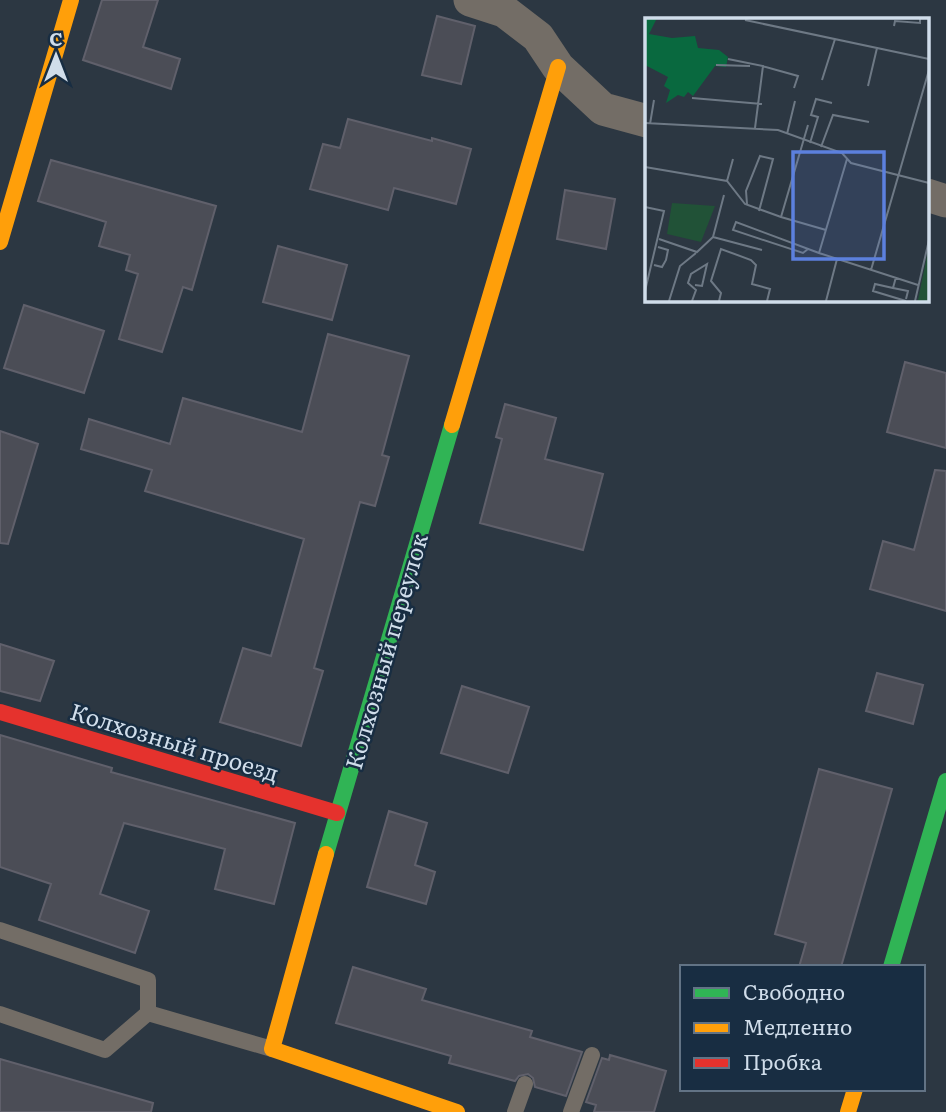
<svg xmlns="http://www.w3.org/2000/svg" width="946" height="1112" viewBox="0 0 946 1112" font-family="Literata,serif">
<style>
.building{fill:#4b4d56;stroke:#60606b;stroke-width:2}
.lines{fill:none;stroke-linecap:round;stroke-linejoin:round}
.lane{stroke:#736d66;stroke-width:16}
.street{stroke:#736d66;stroke-width:33}
.fast{stroke:#30b455;stroke-width:16}
.slow{stroke:#ff9f0a;stroke-width:16}
.jam{stroke:#e5322d;stroke-width:16}
.labels{text-anchor:middle;dominant-baseline:central;stroke-width:5;stroke-linejoin:round;paint-order:stroke}
.street-label{font-size:23px;fill:#d0ddea;stroke:#182d42}
.inset-road{fill:none;stroke:#6e7985;stroke-width:2}
.view{fill:#5c80de;fill-opacity:0.15;stroke:#5c80de;stroke-width:3.5}
.inset-edge{fill:none;stroke:#d0ddea;stroke-width:3.5}
</style>
<rect width="100%" height="100%" fill="#2c3742"/>
<path class="building" d="M102,0h56l-15,47 37,12 -9,30 -88,-29z
M437,16l38,10 -14,58 -39,-9z
M348,119l84,22v-3l39,11 -15,55 -62,-16 -6,22 -78,-21 13,-45 17,4z
M51,160l165,46 -24,84 -9,-3 -21,65 -43,-13 19,-65 -12,-4 4,-15 -31,-9 7,-24 -68,-21z
M565,190l50,9 -9,50 -49,-10z
M278,246l69,19 -15,55 -69,-18z
M24,305l80,26 -20,62 -80,-25z
M328,334l81,22 -27,99 7,2 -14,49 -15,-4 -46,166 9,3 -22,75 -81,-24 23,-74 28,8 33,-117 -159,-48 7,-21 -71,-21 8,-30 81,25 13,-46 119,34z
M905,362l41,11v75l-59,-16z
M505,404l51,14 -11,41 58,15 -20,76 -103,-27 22,-84 -6,-2z
M0,431l38,13 -30,100 -8,-1z
M935,470l11,1v140l-76,-22 13,-48 31,9z
M0,644l54,17 -14,40 -40,-10z
M877,673l46,12 -10,39 -47,-13z
M462,686l67,21 -21,66 -67,-20z
M0,735l112,33 -1,4 184,51 -21,81 -59,-15 10,-40 -101,-26 -24,71 49,17 -14,42 -96,-33 12,-36 -51,-17z
M819,769l73,20 -51,178h-42l7,-24 -31,-9z
M389,811l38,12 -12,42 20,7 -9,32 -59,-17z
M353,967l73,22 -4,11 110,31 -2,6 52,15 -16,44 -31,-9 -2,-9 -5,-4 -9,2 -4,5 -66,-18 2,-7 -115,-33z
M610,1055l56,16 -12,41h-60l2,-7 -10,-3 16,-44 7,2z
M0,1059l153,44 -2,9h-151z"/>
<g class="lines">
<path class="lane" d="M0,930l148,50v33l-43,37 -105,-36
M148,1013l124,36
M515,1112l10,-28
M571,1112l21,-57"/>
<path class="street" d="M470,0l34,11 34,26 20,30 45,42 44,12
M927,195l19,6"/>
<path class="fast" d="M326,854l126,-429
M891,967l55,-186"/>
<path class="slow" d="M0,242l71,-242
M452,425l106,-358
M326,854l-54,195 185,63
M848,1112l7,-23"/>
<path class="jam" d="M0,712l337,101"/>
</g>
<g class="labels">
<g class="street-label">
<text transform="translate(385 651) rotate(-74)">Колхозный переулок</text>
<text transform="translate(175 741) rotate(17)">Колхозный проезд</text>
</g>
</g>
<g transform="translate(645 18)">
<rect width="284" height="284" fill="#2c3742"/>
<path d="M27,185l43,3 -14,36 -34,-8zM283,233v50h-11l1,-1z" fill="#215237"/>
<path d="M0,0h12l-8,16 23,4 23,-2 3,12 21,2 9,7 -2,10 -11,-1 -22,30 -5,-4 -4,5 -6,-2 -12,8 4,-13 -6,-4 4,-9 -23,-12z" fill="#09693f"/>
<path class="inset-road" d="M100,2l184,39M249,8l1,-5 25,2v-5M83,41l35,7 -8,62M71,47l34,1M117,48l36,10 -4,12M177,62l13,-41M223,68l9,-38M47,80l70,6M0,105l133,7 64,23 9,10 78,20M5,106l4,-24M163,107l-27,92 45,13M142,116l8,-33M165,125l8,-26 -7,-2 5,-16 16,4M176,129l12,-32 36,7M202,141l-28,94 99,32M0,149l82,14 18,23 36,13M82,163l6,-22M102,186l-1,-13 14,-35 13,3 -14,52M0,189l19,4 -19,80M68,219l49,13M14,221l38,13 16,-15 11,-42M163,231l-5,4 -70,-23 3,-8 83,31M9,247l8,2 4,-7 2,-10 -10,-3M226,252l58,-200M251,259l-3,11 -18,-4 -2,7 33,10M248,270l15,3 -2,8M24,283l11,-35 16,-13M47,283l4,-11 -8,-7 3,-9 16,-10 -5,22 -7,-1M74,283l2,-8 -10,-12 10,-32 30,11 5,5 -4,19 18,5 -3,12M181,283l11,-42M270,283l14,-61"/>
<path class="view" d="M148,134h91v107h-91z"/>
<rect width="284" height="284" class="inset-edge"/>
</g>
<rect x="680" y="965" width="245" height="126" fill="#182d42" stroke="#627385" stroke-width="2"/>
<rect x="694" y="988" width="35" height="10" fill="#30b455" stroke="#627385" stroke-width="2"/>
<text x="743" y="1000" font-size="21" fill="#d0ddea">Свободно</text>
<rect x="694" y="1023" width="35" height="10" fill="#ff9f0a" stroke="#627385" stroke-width="2"/>
<text x="743" y="1035" font-size="21" fill="#d0ddea">Медленно</text>
<rect x="694" y="1058" width="35" height="10" fill="#e5322d" stroke="#627385" stroke-width="2"/>
<text x="743" y="1070" font-size="21" fill="#d0ddea">Пробка</text>
<g transform="translate(56 56)" stroke="#182d42" stroke-width="5" paint-order="stroke">
<path d="M0-5L12 26L0 18L-12 26Z" fill="#d0ddea"/>
<text y="-10" font-size="19" font-weight="bold" text-anchor="middle" fill="#d0ddea">С</text>
</g>
</svg>
